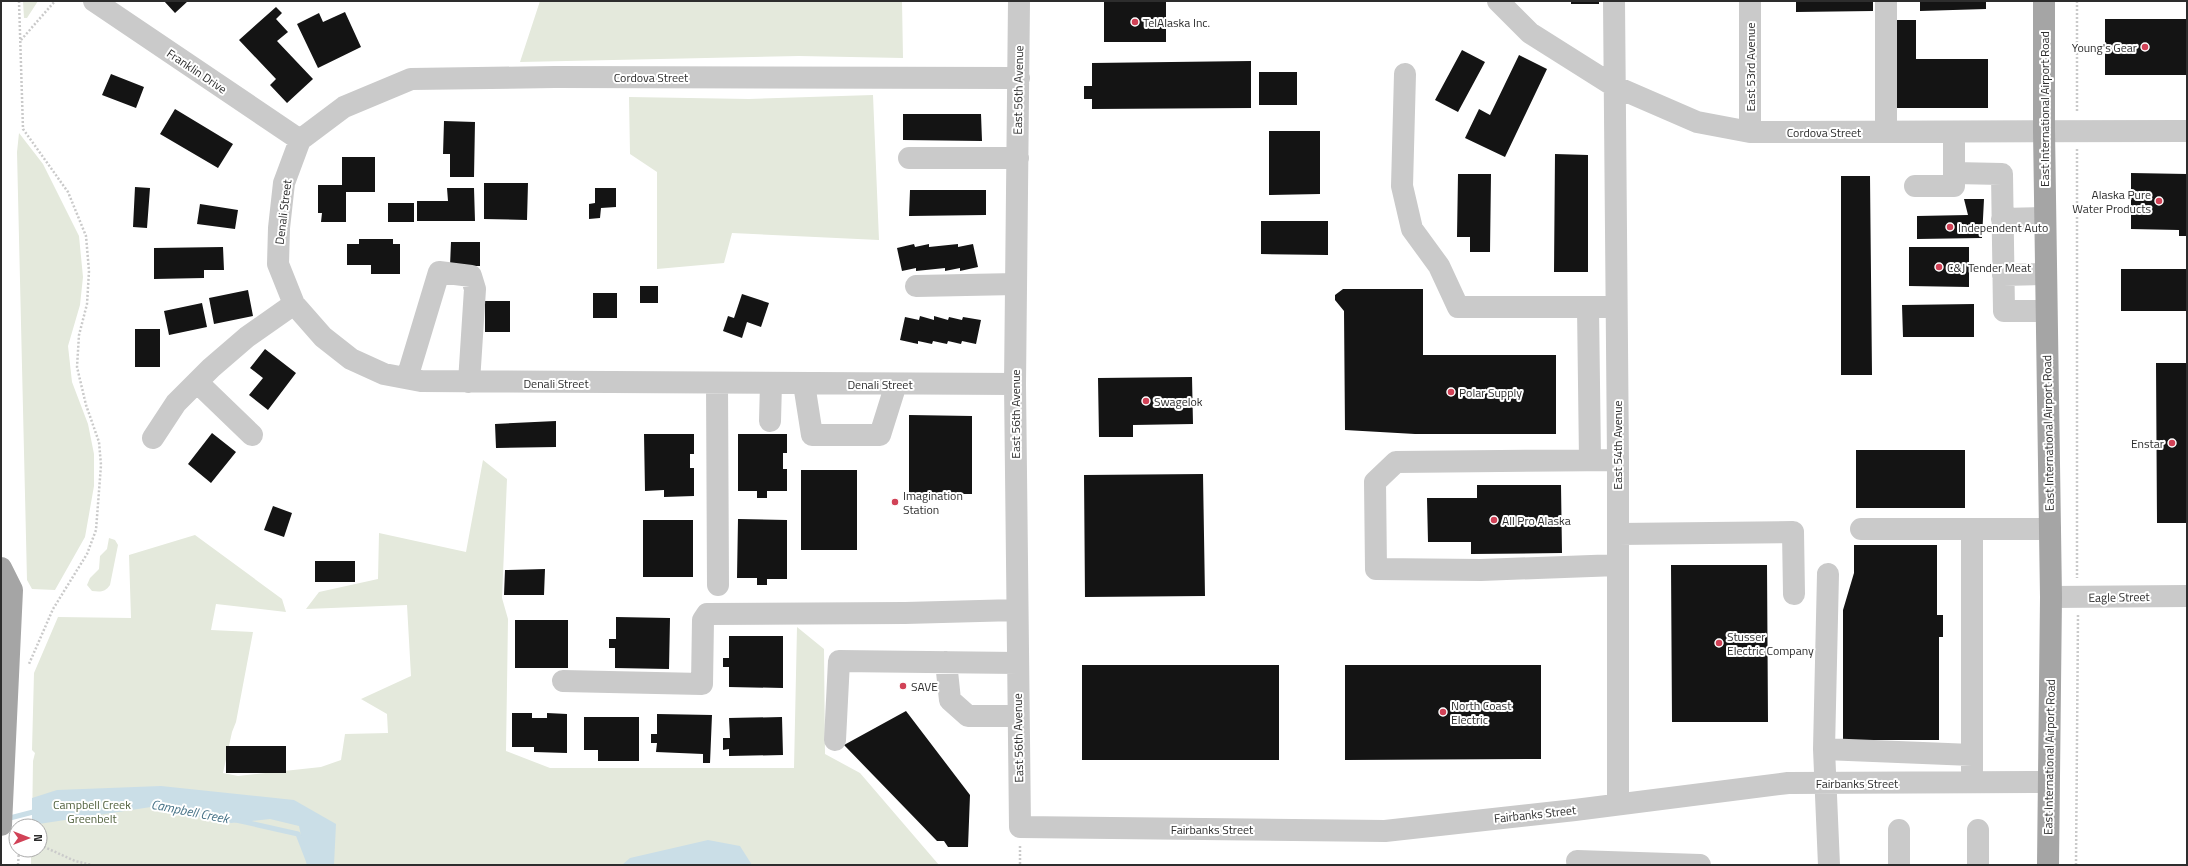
<svg xmlns="http://www.w3.org/2000/svg" width="2188" height="866" viewBox="0 0 2188 866" font-family="'Titillium Web',sans-serif">
<style>
.green{fill:#e4e9dc}
.water{fill:#cadee7}
.lines{fill:none;stroke-linecap:round;stroke-linejoin:round}
.stream{stroke:#cadee7;stroke-width:5}
.building{fill:#141414}
.path{stroke:#cacaca;stroke-width:2.5;stroke-dasharray:2 2;stroke-linecap:butt}
.minor{stroke:#cacaca;stroke-width:22}
.major{stroke:#a5a5a5;stroke-width:22}
.poi-dot{fill:#d14257;stroke:#fff;stroke-width:1.5}
.labels{text-anchor:middle;dominant-baseline:central;stroke-width:4;stroke-linejoin:round;paint-order:stroke}
.poi-label{font-size:12px;fill:#2d2d2d;stroke:#fff;text-anchor:start}
.street-label{font-size:12px;fill:#2d2d2d;stroke:#fff}
.park-label{font-size:12px;fill:#536340;stroke:#fff}
.water-label{font-size:13px;font-style:italic;fill:#457186;stroke:#fff}
</style>
<rect width="100%" height="100%" fill="#fff"/>
<path class="green" d="M23,1h15l-11,17h-3z
M540,1h362l1,57 -104,-2 -279,6z
M873,95l6,145 -147,-7 -8,30 -67,6v-97l-27,-18 -1,-57 120,2z
M19,133l24,31 36,72 4,41 -3,28 -12,41 4,36 16,42 6,30v32l-9,51 -30,53 -23,-1 -5,-9 -10,-428z
M483,460l24,19 -5,119 6,21 -2,132 44,17h244l3,-141 27,22 1,105 35,19 79,92h-908v-15h9v-24h-8l1,-65 2,-8 -3,-3 2,-77 24,-56 73,1 -2,-63 66,-20 87,64 4,13 -70,-8 -5,26 42,2 -17,90 -4,10 -9,41 15,3 83,-9 20,-7 4,-26 43,-1 -1,-19 -26,-15 50,-23 -4,-71 -101,4 13,-17 59,-13 1,-46 87,19z
M109,538l6,2 3,5 -8,40c-5,7 -9,7 -18,6l-5,-6 3,-7 9,-9 1,-13 7,-7z"/>
<path class="water" d="M161,786l133,14 42,24 -2,41h-27l-8,-39 -29,-7 -39,4 -80,-16 -119,18v-27l25,-8z
M708,840l32,6 12,19h-130l8,-7z"/>
<g class="lines">
<path class="stream" d="M6,819l31,-8
M236,820l62,14 12,31"/>
</g>
<path class="building" d="M164,1h24l-13,12z
M1104,1h62v41h-62z
M1571,1h28v3h-28z
M1796,1h77v10l-77,1z
M1920,1h66v8l-66,2z
M276,7l6,6 -6,6 12,13 -11,9 36,38 -26,24 -17,-18 6,-6 -37,-39z
M345,12l16,35 -43,21 -21,-44 22,-11 4,9z
M2105,19h81v56h-81z
M1895,20h21v39h72v49h-98z
M1462,50l23,12 -27,50 -23,-12z
M1519,55l28,14 -42,88 -40,-19 14,-29 11,6z
M1251,61v47l-159,1v-10h-8v-13h8v-23z
M1259,72h38v33h-38z
M111,74l33,13 -8,21 -34,-13z
M175,109l58,35 -15,24 -58,-34z
M903,114h78l1,27 -79,-1z
M444,121l31,1 -1,55h-24v-23h-7z
M1269,131h51v63l-51,1z
M1555,154l33,1v117h-34z
M342,157h33v35h-29v30h-25l1,-9h-4v-28h24z
M2131,173l56,1v62h-8v-6l-48,-1z
M1458,174h33l-1,78h-20v-15h-13z
M1841,176h29l2,199h-31z
M484,183h44l-1,37 -43,-1z
M135,187l15,1 -3,40 -14,-1z
M447,188h27l1,33h-58v-20h31z
M595,188h21v19l-15,1 -1,10 -11,1v-15l6,-1z
M910,190h76v25l-77,1z
M1964,199h20l-2,39 -65,1v-23l51,-1z
M388,203h26v19h-26z
M200,204l38,6 -3,19 -38,-5z
M1261,221h67v34l-67,-1z
M359,239h34v5h7v30h-29v-9h-24v-21h12z
M451,242h29v24h-30z
M914,244l1,3 14,-3v3l29,-3v3l15,-3 5,23 -18,4v-3l-15,3v-3l-29,3v-3l-14,3 -5,-23z
M223,247l1,23h-20v8l-50,1v-31z
M1909,247h60v40l-60,-1z
M2121,269h66v42h-66z
M640,286h18v17h-18z
M1343,289h80v66h133v79h-141l-70,-4 -1,-119 -9,-11v-5z
M248,290l5,26 -39,8 -5,-26z
M593,293h24v25h-24z
M742,294l27,9 -8,24 -14,-5 -5,16 -19,-7 5,-15 6,2z
M485,301h25v31h-25z
M202,303l5,24 -38,8 -5,-24z
M1974,304v33h-71l-1,-32z
M920,316l14,4v-4l14,4 1,-3 13,3 1,-3 18,3 -5,24 -14,-3 -1,3 -13,-3 -1,3 -14,-3 -1,3 -14,-3v3l-18,-4 5,-23 14,3z
M135,329h25v38h-25z
M265,349l31,24 -28,37 -19,-15 14,-17 -13,-10z
M2156,363h31v160h-30z
M1192,377l1,47 -60,1v12h-34l-1,-59z
M909,415l63,1v78h-63z
M556,421v26l-60,1 -1,-24z
M212,433l24,19 -25,31 -23,-19z
M644,434h50v20h-4v14h4v28l-30,1v-7l-19,1z
M738,434h49v19h-4v16h4v22h-20v7h-10v-7h-19z
M1856,450h109v58h-109z
M801,470h56v80h-56z
M1203,474l2,122 -120,1 -1,-122z
M1477,485h84l1,68 -91,1v-12h-43l-1,-44h50z
M273,506l19,7 -8,24 -20,-7z
M738,519l49,1v59h-20v6h-10v-7h-20z
M643,520h50v57h-50z
M1854,545h83v70h6v22h-4v103h-96v-130l11,-37z
M315,561h40v21h-40z
M1671,565h96l1,157h-96z
M545,569l-1,26h-40l1,-25z
M616,617l54,1 -1,51 -54,-1v-20h-6v-9h7z
M515,620h53v48h-53z
M729,636h54v52l-54,-1v-20h-6v-9h6z
M1082,665h197v95h-197z
M1345,665h196v94l-196,1z
M906,711l64,84 -2,52h-20l-4,-6h-7l-93,-96z
M512,713h20v5h15v-5l20,1v39l-33,-1v-5h-22z
M657,714l55,1 -2,48h-7v-9l-47,-2 1,-9h-6v-9h6z
M584,717h55v44h-41v-11h-14z
M782,717l1,38 -54,1v-7l-6,1v-12h7l-1,-20z
M226,746h60v27h-60z"/>
<g class="lines">
<path class="path" d="M19,1l4,128 45,63 18,44 3,35 -2,33 -8,31 -2,32 9,38 13,37 2,23 -5,65 -9,24 -34,55 -24,55
M2077,1v111
M21,40l34,-39
M2077,149v429
M40,845l35,16 17,4
M1020,846v19
M18,865l1,-15
M2076,865l2,-250"/>
<path class="minor" d="M94,1l206,139
M1019,1l-4,383 5,443 365,4 190,-21 213,-27 260,-1
M1498,1l32,32 84,53 83,36 53,10 437,-1
M1614,1l4,459v344
M1750,1v131
M1886,1v130
M1405,74l-3,112 10,43 27,37 19,41h158
M300,140l-16,43 -5,45 -1,36 16,40 29,33 28,22 33,15 37,7 594,3
M300,140l44,-33 67,-28 144,-2 464,1
M909,158h109
M1954,173l48,1 2,137h42
M1915,186h39v-54
M2002,219l43,-1
M2003,275l43,-1
M916,286l100,-2
M1588,307l2,153
M407,378l32,-106 32,4 4,13 -6,93
M197,382l55,53
M717,383l1,202
M804,384l8,51h68l16,-51
M770,421l1,-38
M153,438l23,-35 35,-35 36,-31 47,-33
M1618,460l-222,2 -21,20 1,87 105,1 137,-5
M1861,529h189
M1618,534l175,-2 1,62
M1828,574l-4,175 148,6
M2051,597l136,-1
M946,662l4,38 18,16h50
M563,681l139,3 1,-64 4,-6 198,-1 112,-3
M835,740l4,-79 178,2
M1824,749l5,116
M1972,770v-241
M1899,830v35
M1978,830v35
M1577,861l123,4"/>
<path class="major" d="M2044,1v130l7,466 -3,268
M1,568l11,22 -11,235"/>
</g>
<g class="poi-dot">
<circle cx="1135" cy="22" r="4"/>
<circle cx="2145" cy="47" r="4"/>
<circle cx="2159" cy="201" r="4"/>
<circle cx="1950" cy="227" r="4"/>
<circle cx="1939" cy="267" r="4"/>
<circle cx="1451" cy="392" r="4"/>
<circle cx="1146" cy="401" r="4"/>
<circle cx="2172" cy="443" r="4"/>
<circle cx="895" cy="502" r="4"/>
<circle cx="1494" cy="520" r="4"/>
<circle cx="1719" cy="643" r="4"/>
<circle cx="903" cy="686" r="4"/>
<circle cx="1443" cy="712" r="4"/>
</g>
<g class="labels">
<g class="poi-label">
<text x="1143" y="22">TelAlaska Inc.</text>
<text x="2137" y="47" text-anchor="end">Young's Gear</text>
<text x="2151" y="194" text-anchor="end">Alaska Pure<tspan x="2151" dy="14">Water Products</tspan></text>
<text x="1958" y="227">Independent Auto</text>
<text x="1947" y="267">C&amp;J Tender Meat</text>
<text x="1459" y="392">Polar Supply</text>
<text x="1154" y="401">Swagelok</text>
<text x="2164" y="443" text-anchor="end">Enstar</text>
<text x="903" y="495">Imagination<tspan x="903" dy="14">Station</tspan></text>
<text x="1502" y="520">All Pro Alaska</text>
<text x="1727" y="636">Stusser<tspan x="1727" dy="14">Electric Company</tspan></text>
<text x="911" y="686">SAVE</text>
<text x="1451" y="705">North Coast<tspan x="1451" dy="14">Electric</tspan></text>
</g>
<g class="street-label">
<text transform="translate(1750 67) rotate(-90)">East 53rd Avenue</text>
<text transform="translate(197 71) rotate(34)">Franklin Drive</text>
<text x="651" y="77">Cordova Street</text>
<text transform="translate(1018 90) rotate(-89)">East 56th Avenue</text>
<text transform="translate(2044 109) rotate(-90)">East International Airport Road</text>
<text x="1824" y="132">Cordova Street</text>
<text transform="translate(283 212) rotate(-83)">Denali Street</text>
<text x="556" y="383">Denali Street</text>
<text x="880" y="384">Denali Street</text>
<text transform="translate(1015 414) rotate(-90)">East 56th Avenue</text>
<text transform="translate(2048 433) rotate(-91)">East International Airport Road</text>
<text transform="translate(1617 445) rotate(-90)">East 54th Avenue</text>
<text transform="translate(2119 597) rotate(-1)">Eagle Street</text>
<text transform="translate(1018 738) rotate(-91)">East 56th Avenue</text>
<text transform="translate(2049 757) rotate(-89)">East International Airport Road</text>
<text x="1857" y="783">Fairbanks Street</text>
<text transform="translate(1535 814) rotate(-6)">Fairbanks Street</text>
<text x="1212" y="829">Fairbanks Street</text>
</g>
<g class="park-label">
<text x="92" y="804">Campbell Creek<tspan x="92" dy="14">Greenbelt</tspan></text>
</g>
<g class="water-label">
<text transform="translate(190 811) rotate(11)">Campbell Creek</text>
</g>
</g>
<rect width="2188" height="866" fill="none" stroke="#2d2d2d" stroke-width="4"/>
<g transform="translate(28 838) rotate(90)"><circle r="19" fill="#ffffff" stroke="#ababab"/>
<path d="M0-3L7 15L0 10L-7 15Z" fill="#d14257"/>
<text y="-6" font-size="11" font-weight="bold" text-anchor="middle" fill="#2d2d2d">N</text>
</g>
</svg>
